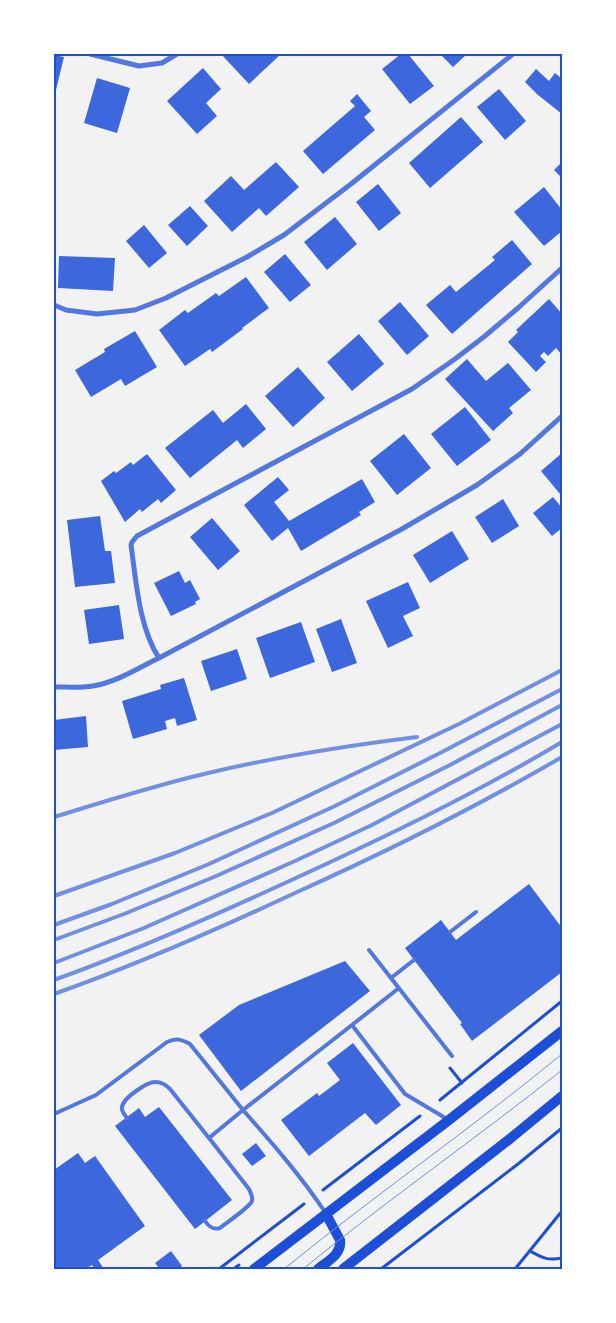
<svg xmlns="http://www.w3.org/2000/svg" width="616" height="1323" viewBox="0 0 616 1323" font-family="Arial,sans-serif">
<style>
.building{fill:#3d67dc}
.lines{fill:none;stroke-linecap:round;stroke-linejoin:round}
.path{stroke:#1d4ed8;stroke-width:3}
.service{stroke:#5277de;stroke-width:4}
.minor{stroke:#5277de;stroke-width:5}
.secondary{stroke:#1d4ed8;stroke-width:10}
.tram{stroke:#7290e2;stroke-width:1}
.rail{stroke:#7290e2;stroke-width:4}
.neatline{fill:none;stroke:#1d4ed8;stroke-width:2}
</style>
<rect width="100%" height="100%" fill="#f2f2f2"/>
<path class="building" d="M221,54h60l-32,30z
M401,54h7l26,32 -24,18 -28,-35z
M440,54h27l-14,13z
M54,55l10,2 -10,41z
M203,68l18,21 -15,14 11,13 -20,18 -30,-33z
M536,69l13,12 6,-8 7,6v35l-24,-19 -13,-13z
M97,78l33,10 -13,45 -33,-10z
M499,89l27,32 -21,19 -28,-33z
M357,94l14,17 -7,6 11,13 -52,44 -20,-23 52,-45 -5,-5z
M461,117l22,25 -53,46 -21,-25z
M276,162l23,25 -33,29 -7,-8 -27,24 -28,-31 27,-25 13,14z
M562,162v16l-8,-8z
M378,184l23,29 -22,18 -23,-29z
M544,187l18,23v21l-18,15 -30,-34z
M190,206l18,20 -21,20 -19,-21z
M335,217l22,27 -30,26 -23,-28z
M144,225l23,28 -18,15 -23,-27z
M512,240l20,24 -80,70 -26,-29 24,-20 6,7 39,-32 -3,-3z
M285,254l26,31 -21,17 -26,-30z
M59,256l56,2 -2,33 -55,-3z
M246,277l23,31 -27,20 1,1 -31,23 -2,-3 -25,17 -26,-36 26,-20 3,3 28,-20 3,3z
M549,299l13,15v41l-6,-7 -8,8 -4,-4 -4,4 6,6 -10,10 -28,-30 10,-10 -2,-2z
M400,302l29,34 -22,19 -29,-34z
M135,331l22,36 -32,19 -4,-7 -30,18 -16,-27 30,-18 -1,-3z
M359,334l25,30 -32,27 -25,-29z
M467,359l19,22 22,-18 23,27 -22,18 4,5 -20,18 -48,-52z
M298,367l27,31 -32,29 -28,-31z
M246,404l20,25 -23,19 -6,-8 -47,38 -25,-30 48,-38 10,13z
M465,407l26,33 -34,26 -26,-32z
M404,434l27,34 -34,27 -27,-34z
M562,453v39l-2,2 -19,-23z
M147,454l29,36 -15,13 -3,-4 -16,13 -2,-3 -15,13 -24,-41 13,-10 2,2 15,-11 2,3z
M278,477l11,13 -15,12 15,19 73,-42 13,23 -16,10 2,3 -60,36 -13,-23 -16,13 -28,-36z
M553,497l9,11v20l-10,8 -19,-23z
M503,499l16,27 -27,17 -17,-26z
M100,516l5,35h6l4,32 -40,4 -8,-67z
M212,518l28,33 -22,19 -28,-33z
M452,531l17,28 -39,24 -17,-28z
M179,571l6,12 5,-3 10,19 -5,3 1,2 -25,12 -17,-33z
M408,582l12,26 -17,8 10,20 -25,12 -22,-47z
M119,605l5,34 -35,5 -5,-34z
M341,619l16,44 -25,9 -16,-43z
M301,622l14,40 -45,16 -14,-40z
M237,649l10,30 -36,12 -10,-30z
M184,678l13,42 -20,6 -2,-8 -10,3 2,8 -34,10 -11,-38 39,-12 -1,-4z
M86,716l2,31 -34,3v-30z
M529,884l33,44v44l-90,69 -12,-17 2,-1 -57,-75 36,-28 15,20z
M345,961l25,30 -129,100 -42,-56 40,-30z
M353,1043l48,62 -25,20 -11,-12 -56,43 -28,-36 36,-27 2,3 21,-16 -13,-17z
M159,1107l73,93 -37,29 -80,-103 24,-18 6,9z
M256,1143l10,13 -14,10 -10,-12z
M78,1153l7,10 10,-7 50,70 -47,34 6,9h-9l-3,-4 -7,4h-31v-99z
M171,1251l11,15 -4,3h-18l-5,-6z"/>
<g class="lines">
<path class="path" d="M450,1068l12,15
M440,1100l122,-99
M323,1190l97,-74
M530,1251c13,7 18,10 32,7
M219,1269l85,-65
M233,1269l6,-4
M381,1269l137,-105 44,-36
M515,1269l47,-58"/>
<path class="service" d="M450,932l26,-20
M369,950l83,106
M391,978l23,-18
M352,1025l47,-37
M54,1114l42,-19 71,-53c9,-4 14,-3 23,2l53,66 -34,28 40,51c2,4 4,8 3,12 -2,6 -26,22 -32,27 -7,2 -11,-1 -15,-7
M127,1118c-3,-4 -6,-7 -5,-11 1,-9 26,-26 34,-25 6,0 10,3 14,7l39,49
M325,1212c-24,-36 -53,-69 -82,-102l109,-85 53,69 42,25"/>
<path class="minor" d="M90,54l49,12 23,-3 15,-9
M54,305l12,5 31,4 38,-4 31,-12 81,-41 37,-22 67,-51 162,-130
M159,658c-20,-30 -23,-78 -28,-113l1,-3 5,-6 275,-147 43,-30 30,-23 33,-28 44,-40
M54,687c13,0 27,1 39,-1 24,-4 45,-18 66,-28l243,-129 75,-44 43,-31 42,-38"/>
<path class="secondary" d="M254,1269l195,-149 113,-89
M318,1269c10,-8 24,-15 22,-29l-14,-26
M343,1269l168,-131 51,-42"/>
<path class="tram" d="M284,1269c91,-74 188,-141 278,-215
M303,1269c84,-69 174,-131 259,-199"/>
<path class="rail" d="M54,817c49,-15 99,-31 150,-43 70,-17 141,-28 213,-37
M54,896l121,-43 97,-40 187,-89 103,-54
M54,925l58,-21 97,-40 126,-58 107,-54 120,-63
M54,940l70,-26 90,-37 120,-54 116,-58 112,-60
M54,963l90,-35 151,-67 77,-36 190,-101
M54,980c78,-28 155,-62 231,-97 94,-43 188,-88 277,-141
M54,994c82,-29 162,-64 241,-101 91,-41 181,-86 267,-136"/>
</g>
<rect width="616" height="1323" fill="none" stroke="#ffffff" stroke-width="110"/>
<rect x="55" y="55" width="506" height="1213" class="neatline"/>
</svg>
